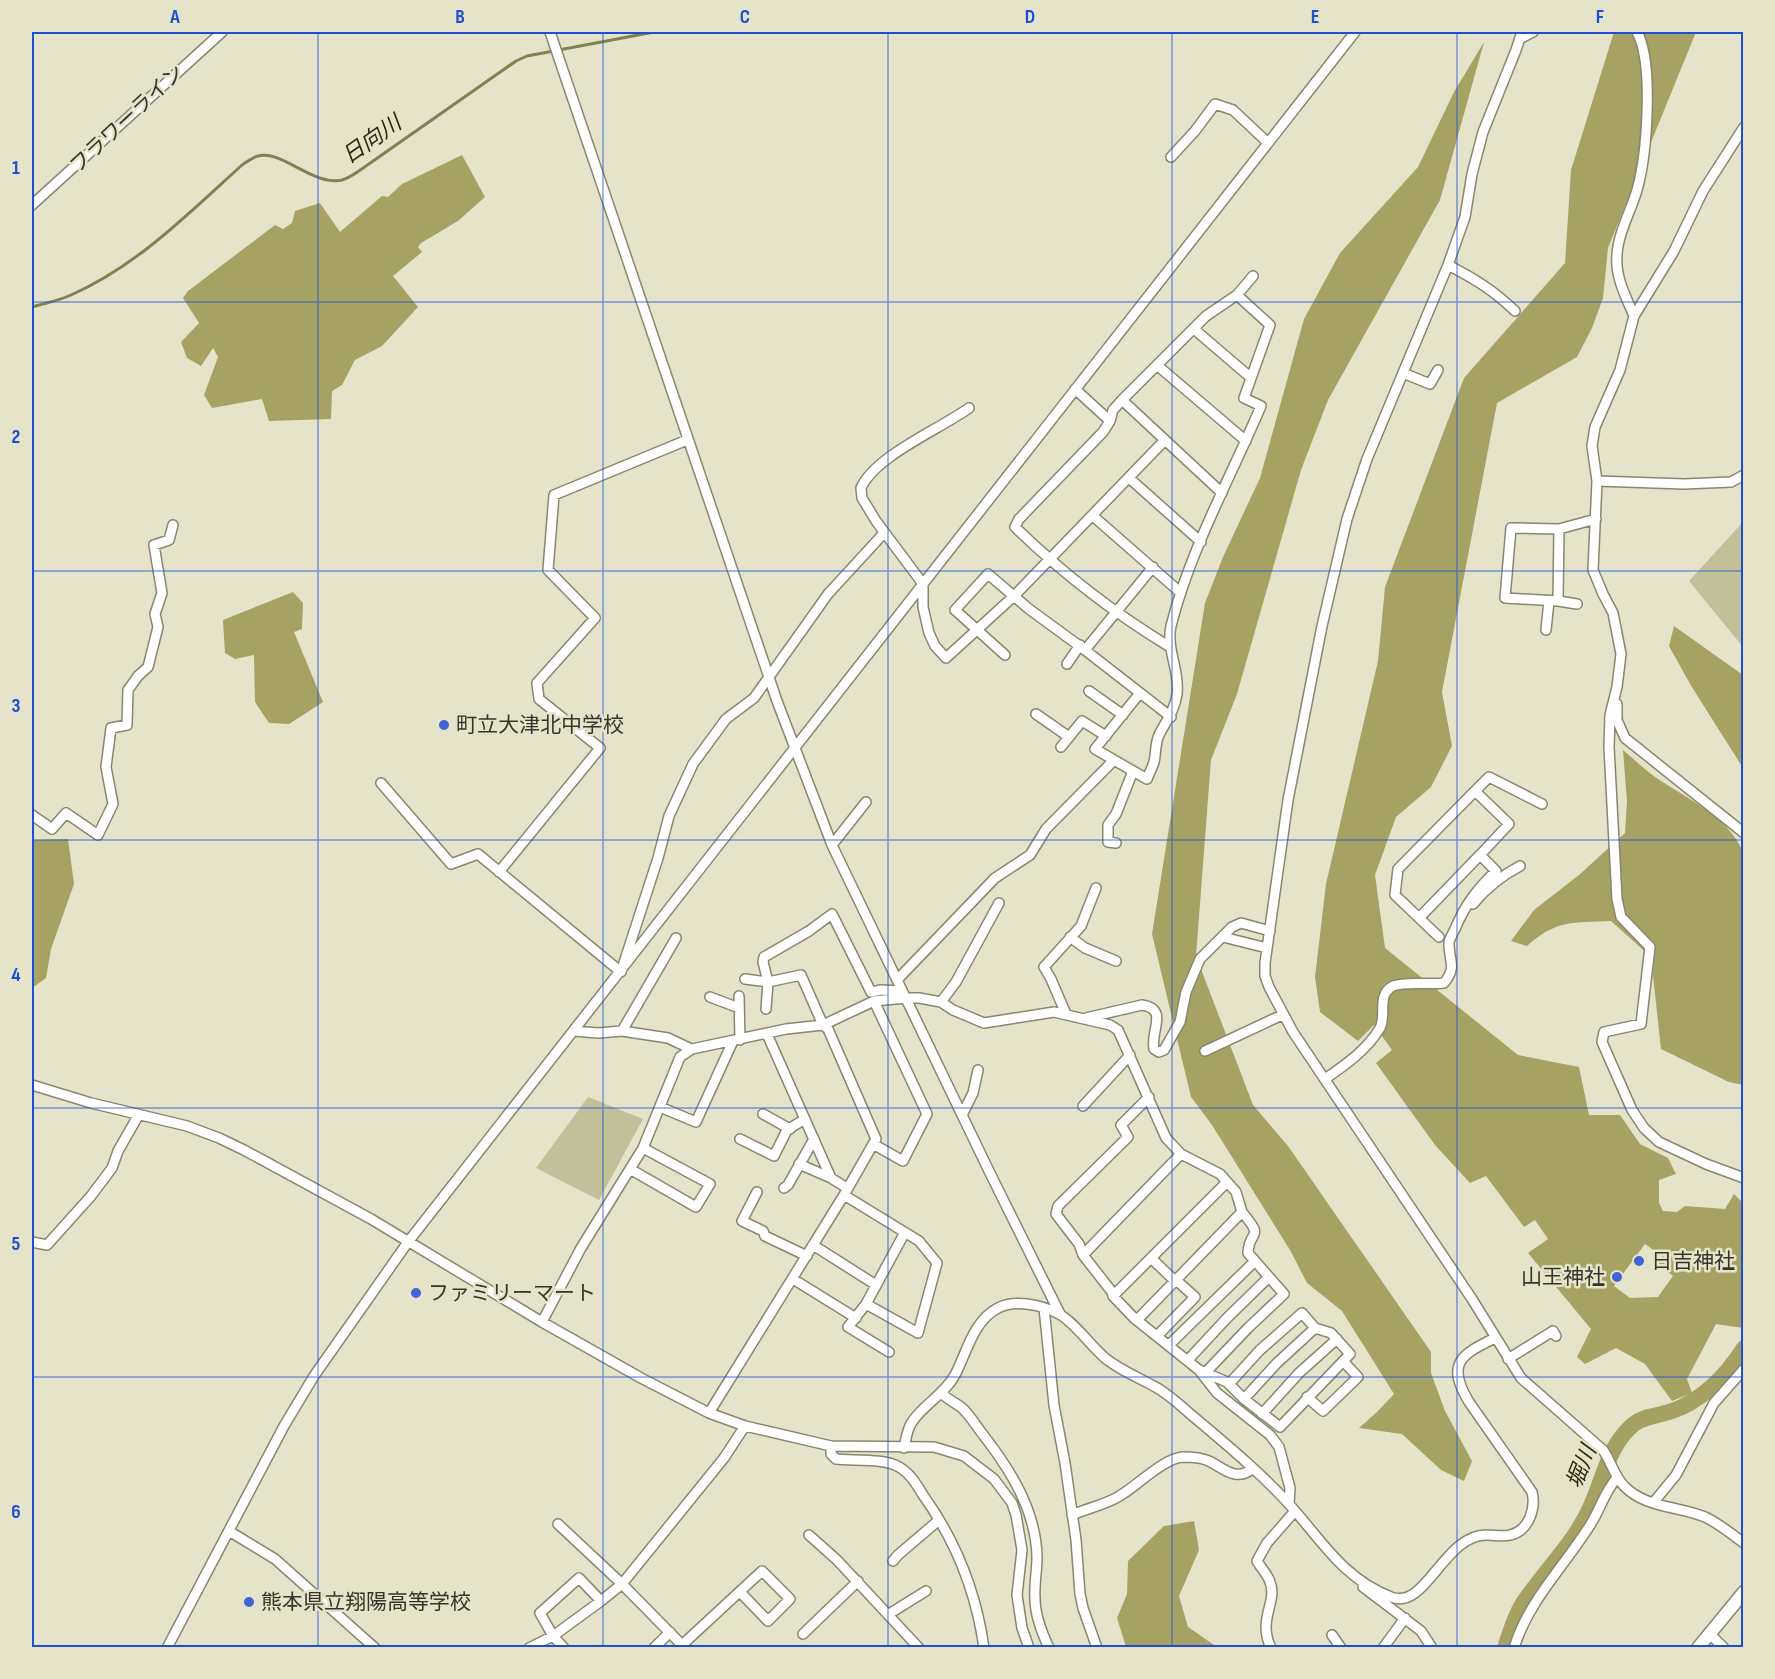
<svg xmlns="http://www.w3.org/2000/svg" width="1775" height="1679" viewBox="0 0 1775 1679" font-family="'Sofia Sans Condensed','Noto Sans JP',sans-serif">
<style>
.green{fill:#c2c098}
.forest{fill:#a6a263;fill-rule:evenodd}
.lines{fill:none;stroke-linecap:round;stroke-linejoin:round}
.stream{stroke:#838152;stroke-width:3}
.river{stroke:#a5a162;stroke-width:16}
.minor-casing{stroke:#88876f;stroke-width:12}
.major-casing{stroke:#88876f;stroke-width:15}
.minor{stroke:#fff;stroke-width:9}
.major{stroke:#fff;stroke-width:12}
.grid{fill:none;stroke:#1d4ed8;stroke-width:1.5;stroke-opacity:0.55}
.poi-dot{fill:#4262d5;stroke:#e5e4ca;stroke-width:2}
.labels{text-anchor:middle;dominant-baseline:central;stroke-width:5;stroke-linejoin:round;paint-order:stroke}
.street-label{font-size:21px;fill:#35352b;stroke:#e5e4ca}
.poi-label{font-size:21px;fill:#35352b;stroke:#e5e4ca;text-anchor:start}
.water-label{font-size:22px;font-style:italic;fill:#2c2a0d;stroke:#e5e4ca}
.neatline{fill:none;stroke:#1d4ed8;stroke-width:2}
.grid-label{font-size:20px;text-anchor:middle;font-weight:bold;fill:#1d4ed8}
</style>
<rect width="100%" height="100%" fill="#e5e4ca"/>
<path class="green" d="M1743,522v125l-54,-66z
M588,1097l55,22 -44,81 -63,-32z"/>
<path class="forest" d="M1614,32h82l-88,216 -5,50 -11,30 -15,29 -80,46 -55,289 10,54 -21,41 -35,30 -21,58 10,73 133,107 61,12 10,48h31l20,29 28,14 8,16 -17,6v23l4,8 14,1 8,-6 40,3 9,-15 9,9v125l-27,-4 -29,55 5,14 -20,8 -27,-37 -29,-16 -31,16 -8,-7 14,-28 -63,-76 20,-14 -13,-19 -11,7 -38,-51 -16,7 -35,-38 -59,-82 16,-13 -18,-25 -16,16 -38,-29 -5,-35 11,-93 52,-223 7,-74 79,-209 101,-115 6,-93zM1645,1244l17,12 -6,7 17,13 -15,21 -28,1 -16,-12z
M1484,42l-44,158 -112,200 -27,70 -64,224 -26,66 -15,196 57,149 35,41 143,206v21l14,38 27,50 -8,20 -23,-11 -39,-36 -43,-6 18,-16 17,-18 -52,-83 -35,-28 -17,-33 -78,-125 -21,-28 -39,-163 53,-331 18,-46 37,-79 44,-159 36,-66 78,-86 36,-75z
M462,155l23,42 -27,24 -37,22 -3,4 4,5 -29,24 25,31 -36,39 -27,14 -13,25 -10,6 -1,28 -62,2 -7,-22 -50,9 -8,-13 14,-38 -5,-9 -12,18 -14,-8 -6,-16 18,-19 -16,-25 5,-7 87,-66 8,4 9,-6 3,-12 25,-8 20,29 42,-36 6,1 14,-13z
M293,592l10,11 -1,26 -8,3 29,70 -34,22 -20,-1 -14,-21 -1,-47 -19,4 -10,-6 -2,-33z
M1674,626l69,49v93l-53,-84 -21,-38z
M1623,750c11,9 21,19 32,27 29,20 78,42 89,78l-1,230 -14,-3 -68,-33 -10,-92 -40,-36c-38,2 -54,-2 -84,25l-16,-5 23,-31 45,-35 46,-42 2,-32z
M68,839l6,45 -23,65 -5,29 -14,10v-148z
M1194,1521l5,29 -20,46 9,31 29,20h-91l-9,-29 10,-24 1,-33 36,-35z"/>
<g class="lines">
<path class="stream" d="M32,307c13,-4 26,-6 39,-12 66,-29 118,-82 171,-130 5,-3 11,-8 16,-9 23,-7 54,30 84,24 8,-2 17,-9 24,-14l150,-105 11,-5 127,-24"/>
<path class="river" d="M1505,1648c5,-15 9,-30 17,-43 21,-33 52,-61 68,-97 14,-30 18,-63 44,-84 10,-8 23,-8 35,-12 31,-9 58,-37 75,-64"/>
<defs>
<path id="minor" d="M550,32l227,669 55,144 157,326 71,143
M1522,32l-6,18 -33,82 -11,42 -7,43 -17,48 -81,194 -20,60 -25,107 -34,174 -23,163v13l4,11 24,45 179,267 49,79 82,72c8,11 11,26 21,36 21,22 54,20 81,31 15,7 26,17 39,26
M1521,38l12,-6
M1744,127l-41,64 -29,60 -40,65 -14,54 -25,57 -3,19 5,35 -4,89 10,24 10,19 8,41 -4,33 -7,28 -1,32 8,152 4,18 29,30 -9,77 -37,8 -2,10 30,68 12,18 15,14 47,22 38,14
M1171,157l24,-26 20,-27 18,6 34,32
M32,205l190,-173
M1448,265c27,14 45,25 67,46
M1237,295l16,-19
M1634,316c-8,-19 -19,-39 -17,-61 1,-22 14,-44 20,-65 10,-35 17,-127 0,-158
M1194,329l56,48
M1158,366l88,75
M1403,373l27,11 8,-14
M1075,389l35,32 3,-11 9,-10
M969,408c-29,21 -94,48 -108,80l1,10 14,23 47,63v23l6,26 6,13 11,12 68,-62 150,-155
M1110,421l-7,11 -84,87 -4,8c46,45 99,86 155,120
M1129,478l72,64
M1597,481l87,3 47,-2 13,-7
M1093,516l88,77
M1559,529l-1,72 -53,-3 6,-70 48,1 37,-10
M1558,601l19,3
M1546,630l3,-29
M1085,650l68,-83
M1005,655l-50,-45 33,-36 41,35 56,41 86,67
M1067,664l13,-19
M1089,691l34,24
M1140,693l-45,56 52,30c2,-5 5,-11 7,-17 2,-8 1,-19 5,-27 7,-14 16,-25 18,-41 3,-24 -11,-44 -6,-68 19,-76 59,-147 90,-220l-17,-8 26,-73 -33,-30 -31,21 -84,84 100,93
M1617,704v16l8,18 119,95
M1036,714l33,23
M1061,747l21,-26 24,15
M381,783l70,81 27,-10 143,118 37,-114 11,-42 24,-52 33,-45 28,-21 74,-104 56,-61
M1475,791l14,-14 53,27
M32,815l20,14 14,-16 32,22 15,-31 -7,-37 5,-39 16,-3 1,-35 10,-14 10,-9 10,-40 -3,-13 7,-21 -8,-48 15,-5 4,-15
M1116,843l-8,-1v-17l8,-11 17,-43
M832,845l34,-43
M499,872l101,-124 -61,-49 -2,-16 58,-65 -47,-48 6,-75 133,-55
M1473,904c13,-16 28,-28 47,-38
M1419,918l61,-63
M1070,937l15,11 31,13
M1223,937l44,11
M897,980l98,-102 35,-23 16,-26 68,-69
M739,996l1,44
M710,997l29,11
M941,1002l15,-20 43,-79
M766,1009l2,-27 -5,-20 1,-5 45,-26 23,-17 39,78 10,-2 21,1
M1066,1014l-15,-35 -7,-12 37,-41 15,-38
M1086,1018l56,-13c27,4 8,26 12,44l5,3 5,-2 16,-28 6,-30 14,-33 32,-32 9,-4 29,8
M574,1031l24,2 24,-2 46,7 23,11
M622,1031l54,-93
M767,1034l64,144 16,10
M1205,1051l77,-36
M1325,1079c20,-14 42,-29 55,-51 7,-13 -4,-33 13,-42 12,-5 37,-1 51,-3 14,-17 4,-23 5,-41 1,-4 4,-9 6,-13 10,-24 22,-40 41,-58l-16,-16 29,-31 -34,-33 -77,78 -3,26 44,42
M32,1085l59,18 96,23 32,12 25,12 127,69 171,103 99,56 68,35 36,13 86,20 103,1 30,9 30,23 18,24 4,12 6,35 -5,45 5,33 7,20
M1149,1097l-28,28 7,12 -70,69 -2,8 23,30 4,11 29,37 1,4 21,22 65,52 28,12 17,17 36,28 70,-73 -19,-21 -16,-5 -13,-15 -42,37 -31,34
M1083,1106l47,-51
M660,1107l36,15 37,-81
M763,1114l27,15
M962,1115l11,-22 5,-23
M740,1139l34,17 13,-26 18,-11
M873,1144l30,17 24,-47 -53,-113
M799,1164l32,14
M630,1169l66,38 14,-23 -67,-36
M784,1188l4,-3 26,-46
M757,1192l-15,29 21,10 2,5 42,20
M844,1195l75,46 18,22 -19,70 -52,-29 -18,23 41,25
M32,1242l15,3 44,-49 21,-28 6,-17 20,-35
M813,1245l63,40
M1083,1255l98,-101
M1151,1258l24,23
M793,1279l63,39
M1113,1296l114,-114
M866,1304l38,-70
M1044,1308l10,97 11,58 11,77 4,54 3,14 14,40
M1137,1320l105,-108c24,29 7,16 6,41l36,41 -36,34 -42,44
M542,1322l39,-74 62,-100 37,-91 12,-8 94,-20 37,-4 51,-24 32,-3h13l22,4 12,8 31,13 70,-11 56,13 8,5 48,108 15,16 39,20 16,18 6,20
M1157,1336l38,-39 -19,-17
M1169,1345l86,-84
M1508,1359l45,-28 3,5
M1188,1360l39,-42 42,-41
M1199,1370l18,23 53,42 9,12 11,41 -1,16
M942,1394c6,5 13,9 19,13 8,7 14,17 20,25 29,37 55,78 56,125 0,14 -3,28 -2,42 0,16 7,34 14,49
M1307,1397l16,14 35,-34 -15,-16
M1244,1399l33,-36 38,-35
M709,1413l135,-218 32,-56 -48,-110 -5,-4 -22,-50 -33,7 -23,-3
M1262,1414l37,-41 38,-34
M831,1446v8l5,5c17,2 49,-1 63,8 11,6 18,18 24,28 33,46 53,96 61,153
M904,1448c2,-9 3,-19 8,-26 12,-18 32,-27 43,-47 12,-23 18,-54 43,-67 17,-9 44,-3 61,6 14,7 32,32 46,44 16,13 37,21 54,31 11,7 20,15 29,23 34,29 70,58 100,91 33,36 54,75 103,94 35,14 53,-63 96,-62 8,0 16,2 23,0 19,-4 26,-27 22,-43l-63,-90c-23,-38 -9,-47 26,-64
M1653,1503l23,-28 38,-72 30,-34
M1072,1515c14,-6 31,-10 44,-17 18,-9 47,-40 67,-41 8,0 21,1 28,5 14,8 26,19 41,7
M558,1524l64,60 60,61 80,-74 28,28 -22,22 -28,-29
M229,1531l46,28 100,89
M809,1535l28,25 82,88
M893,1561l5,-6 41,-35
M1363,1587l58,44 11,17
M889,1614l37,-23
M1709,1633l15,15
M803,1634l55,-53
M1332,1635l9,13
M167,1648l117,-222 30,-50 94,-134 947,-1210
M529,1648l24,-12 48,-35 21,-17 102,-126 21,-32
M564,1648l-11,-12 -13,-23 39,-35 22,23
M654,1648l16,-16
M1271,1648c-14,-29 7,-46 -1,-66 -2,-7 -9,-14 -13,-21l10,-18 28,-32
M1383,1648l22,-30
M1514,1648c15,-49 52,-83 78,-126 9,-15 13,-31 25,-44"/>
<path id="major" d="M1698,1648l46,-56"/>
</defs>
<use href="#minor" class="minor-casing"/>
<use href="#major" class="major-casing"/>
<use href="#minor" class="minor"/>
<use href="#major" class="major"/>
</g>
<path class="grid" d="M318,32v1616M603,32v1616M888,32v1616M1172,32v1616M1457,32v1616M32,302h1712M32,571h1712M32,840h1712M32,1108h1712M32,1377h1712"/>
<g class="poi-dot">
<circle cx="444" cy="725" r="6"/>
<circle cx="1639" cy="1261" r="6"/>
<circle cx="1617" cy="1277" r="6"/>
<circle cx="416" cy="1293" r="6"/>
<circle cx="249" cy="1602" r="6"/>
</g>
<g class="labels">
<g class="street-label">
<text transform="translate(127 119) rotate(-43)">フラワーライン</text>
</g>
<g class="poi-label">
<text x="456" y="725">町立大津北中学校</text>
<text x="1651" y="1261">日吉神社</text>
<text x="1605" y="1277" text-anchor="end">山王神社</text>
<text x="428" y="1293">ファミリーマート</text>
<text x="261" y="1602">熊本県立翔陽高等学校</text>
</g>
<g class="water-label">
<text transform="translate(372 140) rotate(-35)">日向川</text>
<text transform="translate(1582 1467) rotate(-68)">堀川</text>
</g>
</g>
<rect width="1775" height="1679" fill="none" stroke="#e5e4ca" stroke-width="66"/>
<rect x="33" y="33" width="1709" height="1613" class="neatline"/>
<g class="grid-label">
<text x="175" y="23">A</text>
<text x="460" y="23">B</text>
<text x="745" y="23">C</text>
<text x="1030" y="23">D</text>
<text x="1315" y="23">E</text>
<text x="1600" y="23">F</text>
<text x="16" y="174">1</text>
<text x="16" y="443">2</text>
<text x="16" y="712">3</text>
<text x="16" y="981">4</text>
<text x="16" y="1250">5</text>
<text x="16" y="1518">6</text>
</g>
</svg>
